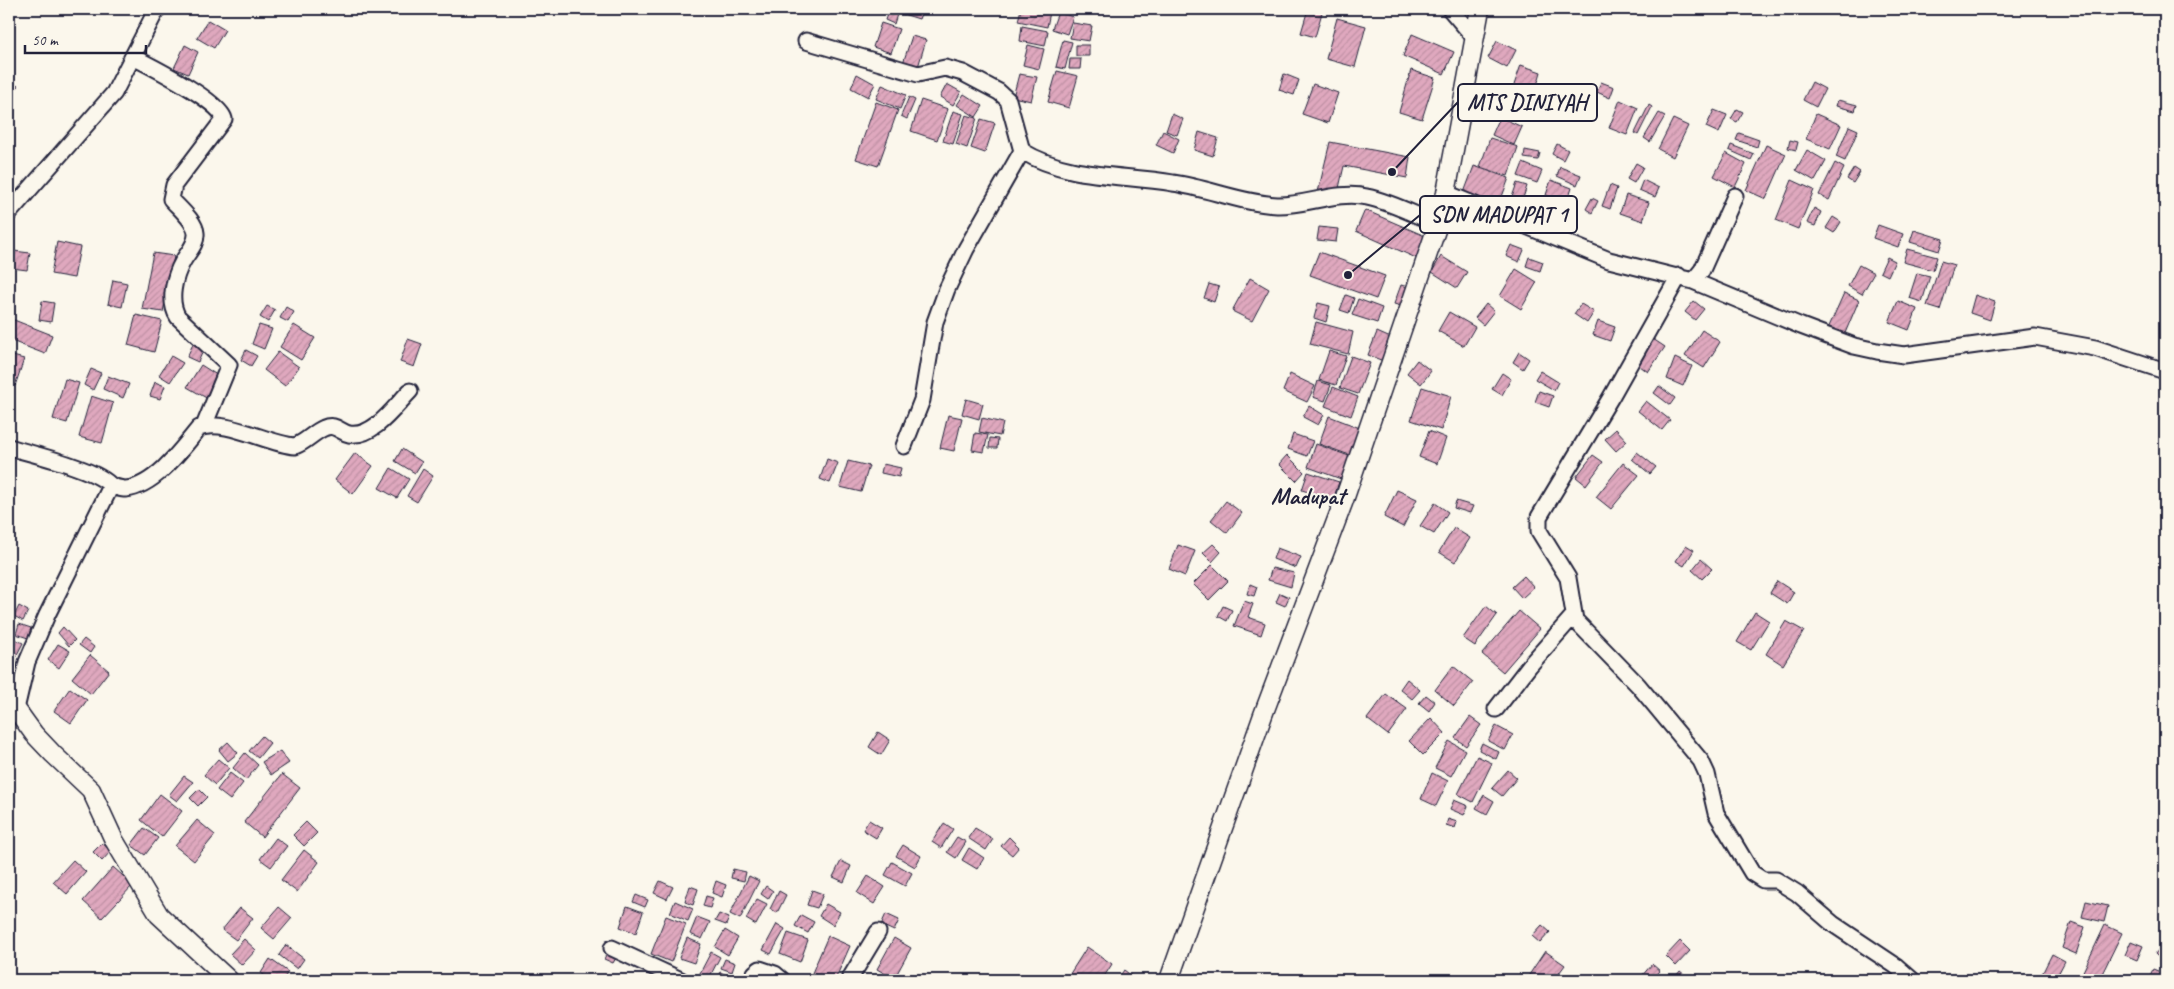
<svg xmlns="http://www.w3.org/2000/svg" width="2174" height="989" viewBox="0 0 2174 989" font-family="Caveat,sans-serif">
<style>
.building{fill:url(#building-hatch);stroke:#22223b}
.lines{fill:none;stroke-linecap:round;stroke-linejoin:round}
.minor-casing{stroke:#22223b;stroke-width:19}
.tertiary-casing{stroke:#22223b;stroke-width:21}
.minor{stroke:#fbf7ec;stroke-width:15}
.tertiary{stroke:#fbf7ec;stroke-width:18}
.labels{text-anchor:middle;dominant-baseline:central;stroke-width:4;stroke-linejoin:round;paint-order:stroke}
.quarter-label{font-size:24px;font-weight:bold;fill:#22223b;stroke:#fbf7ec}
.leader{fill:none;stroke:#22223b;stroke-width:2}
.callout-dot{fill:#22223b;stroke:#fbf7ec;stroke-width:2}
.callout{fill:#fbf7ec;stroke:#22223b;stroke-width:2}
.callout-label{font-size:22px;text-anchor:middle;font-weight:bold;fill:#22223b}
</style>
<defs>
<pattern id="building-hatch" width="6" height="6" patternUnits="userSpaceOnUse" patternTransform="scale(1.25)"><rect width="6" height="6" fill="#dfa8be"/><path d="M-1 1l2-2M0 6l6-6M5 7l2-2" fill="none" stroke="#bf90a4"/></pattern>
</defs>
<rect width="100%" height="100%" fill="#fbf7ec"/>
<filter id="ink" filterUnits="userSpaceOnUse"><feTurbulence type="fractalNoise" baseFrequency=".02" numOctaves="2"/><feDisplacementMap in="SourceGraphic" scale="10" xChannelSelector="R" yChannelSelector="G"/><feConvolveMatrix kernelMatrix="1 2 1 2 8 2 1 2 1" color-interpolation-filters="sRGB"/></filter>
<g filter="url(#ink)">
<path class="building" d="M889,9l9,2 -4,13 -9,-4z
M904,9h19l-4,10 -16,-5z
M1021,9l29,3 -3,15 -29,-6z
M1308,9h15l-8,28 -14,-4z
M1058,12l15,5 -6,17 -15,-5z
M1337,18l29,8 -11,41 -29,-8z
M208,20l17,10 -11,18 -17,-10z
M881,23l18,6 -8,24 -18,-6z
M1073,23l19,3 -3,15 -19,-3z
M1022,26l26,5 -3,15 -25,-5z
M1412,34l42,18 -10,22 -41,-18z
M912,36l14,4 -8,27 -15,-4z
M1063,40l9,2 -7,27 -9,-2z
M1497,41l19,9 -9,18 -19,-10z
M185,45l13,7 -10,22 -14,-6z
M1028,45l16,4 -5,20 -16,-4z
M1076,45h13v11h-13z
M1070,59h11l-1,10h-11z
M1521,65l20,7 -6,20 -21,-7z
M1411,70l24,8 -13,41 -23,-7z
M1057,71l21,5 -9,32 -21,-6z
M857,74l18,10 -7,13 -17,-9z
M1019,74l18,3 -6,24 -18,-4z
M1284,74l15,6 -5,15 -15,-5z
M9,81l9,5 -9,15z
M1601,82l13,5 -4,11 -13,-6z
M1812,82l13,7 -9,18 -13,-7z
M947,84l14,8 -8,13 -13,-8z
M1313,84l25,9 -10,30 -26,-9z
M882,85l24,10 -6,14 -24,-10z
M964,94l19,12 -7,11 -19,-12z
M909,97l6,3 -8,19 -6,-3z
M921,100l27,9 -11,31 -26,-9z
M1620,100l18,8 -11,27 -18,-7z
M1838,100l19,5 -2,6 -19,-5z
M876,102l22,8 -20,56 -22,-7z
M1649,105l3,2 -14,28 -3,-2z
M1737,109l6,3 -6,10 -6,-3z
M1714,110l13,5 -8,18 -13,-6z
M953,111l10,3 -10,30 -10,-3z
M1659,113l6,3 -15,26 -6,-4z
M1172,114l11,5 -6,16 -11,-4z
M1816,114l25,11 -11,24 -24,-10z
M966,115l11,3 -10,30 -11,-4z
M1500,117l22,10 -8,18 -22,-10z
M981,119l14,4 -10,30 -14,-5z
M1673,119l15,7 -15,31 -15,-8z
M1849,126l9,4 -13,31 -9,-4z
M1163,131l16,8 -6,14 -17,-8z
M1199,132l19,6 -5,18 -19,-6z
M1739,133l20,7 -2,7 -21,-7z
M1490,138l28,9 -10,29 -28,-9z
M1790,140l8,2 -2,8 -8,-2z
M1330,142l80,15 -3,21 -63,-12 -7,31 -19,-5z
M1557,144l11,6 -5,10 -11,-6z
M1731,145l23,9 -3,6 -22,-10z
M1766,145l20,9 -20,45 -20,-9z
M1525,150l15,3 -2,7 -14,-2z
M1807,150l19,11 -11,20 -19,-11z
M1726,153l20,11 -11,23 -21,-11z
M1523,163l19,8 -5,12 -19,-7z
M1636,163l7,4 -9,16 -7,-4z
M1835,163l9,5 -15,32 -10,-5z
M1474,166l35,12 -12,32 -35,-12z
M1560,167l21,8 -4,10 -20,-9z
M1854,168l6,4 -7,11 -6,-4z
M1551,180l21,8 -5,15 -21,-8z
M1643,180l16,8 -4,9 -16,-7z
M1792,180l22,10 -16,39 -22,-9z
M1517,183l10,3 -6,18 -10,-4z
M1610,185l7,3 -7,21 -8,-3z
M1626,195l23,7 -6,19 -23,-8z
M1592,198l6,3 -6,12 -6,-4z
M1814,208l7,4 -6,14 -8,-3z
M1365,210l60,26 -9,22 -60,-27z
M1833,217l8,5 -7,11 -8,-5z
M1878,225l25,9 -5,13 -25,-9z
M1319,227l19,2 -2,13 -19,-2z
M1914,230l29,9 -4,12 -29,-9z
M57,242l23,5 -6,31 -23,-4z
M1511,245l13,5 -5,12 -13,-6z
M1907,249l30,8 -4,13 -30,-8z
M14,251l16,2 -3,17 -15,-2z
M1319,252l66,24 -9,23 -66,-24z
M153,253l21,3 -11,56 -21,-3z
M1441,256l26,16 -10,16 -25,-16z
M1529,257l14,5 -3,9 -14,-5z
M1887,257l8,4 -7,15 -8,-4z
M1941,261l13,4 -14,45 -13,-4z
M1859,265l15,8 -12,21 -14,-8z
M1516,269l21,13 -16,27 -21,-13z
M1917,273l13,3 -8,26 -13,-4z
M1250,278l19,11 -17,32 -20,-10z
M113,280l14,3 -5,24 -14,-3z
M1209,284l10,3 -5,15 -10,-4z
M1401,285l14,4 -7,19 -14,-4z
M1844,293l15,7 -16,38 -16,-7z
M1346,295l8,3 -5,15 -9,-3z
M1975,295l20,7 -5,18 -20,-7z
M1358,299l24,9 -5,15 -25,-8z
M42,301l12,2 -3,19 -12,-2z
M1694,301l10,8 -9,11 -10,-8z
M1898,301l19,8 -8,21 -20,-8z
M1318,303l12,3 -4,16 -12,-4z
M1486,304l8,7 -11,14 -8,-7z
M1581,304l13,8 -7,11 -13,-9z
M267,306l8,4 -7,12 -8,-5z
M286,307l8,5 -6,10 -8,-4z
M1449,312l26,15 -11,19 -26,-15z
M136,315l26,6 -8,31 -26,-7z
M9,318l43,17 -7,19 -36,-14z
M1598,321l17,6 -5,14 -17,-6z
M1316,322l37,10 -5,22 -38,-10z
M259,325l13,4 -8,20 -12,-5z
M294,325l21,13 -14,22 -21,-13z
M1702,330l18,12 -16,26 -19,-12z
M1377,332l18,8 -9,22 -18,-7z
M408,339l14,5 -8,23 -14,-5z
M1653,339l12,8 -17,25 -12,-9z
M193,344l11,5 -6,13 -11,-5z
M246,350l11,6 -6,10 -10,-6z
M1329,351l17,5 -10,29 -17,-5z
M278,352l21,15 -14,19 -21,-16z
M1519,352l10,7 -6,10 -10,-7z
M9,355l15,4 -9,27 -6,-3z
M171,356l12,7 -13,19 -11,-7z
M1351,356l19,7 -12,31 -18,-6z
M1675,358l17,8 -9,20 -16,-7z
M1417,360l14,11 -10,13 -14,-11z
M201,365l22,14 -13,21 -23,-13z
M91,369l10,4 -8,17 -9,-5z
M1540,371l18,11 -4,8 -19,-11z
M1502,373l9,6 -9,16 -10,-6z
M1290,374l25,12 -8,16 -24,-11z
M108,376l21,8 -6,14 -20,-9z
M65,379l14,4 -12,40 -14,-4z
M1318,381l13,4 -6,16 -12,-4z
M155,382l10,4 -5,13 -10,-3z
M1659,386l16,12 -5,7 -16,-12z
M1333,387l25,10 -7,19 -26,-10z
M1422,387l29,9 -10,34 -30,-10z
M1539,391l14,5 -4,11 -14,-5z
M91,396l22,7 -11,40 -23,-6z
M966,399l17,5 -4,15 -17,-5z
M1646,401l24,19 -8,10 -24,-19z
M1309,406l15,9 -6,10 -15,-8z
M948,415l14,3 -8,33 -14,-3z
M1329,416l36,14 -10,27 -36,-13z
M982,418l21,5 -3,13 -21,-4z
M1616,429l11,12 -11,10 -11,-12z
M1429,431l17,7 -9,26 -18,-7z
M975,433l13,2 -4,17 -12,-2z
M1293,434l20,7 -6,15 -19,-7z
M990,438l8,1 -1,9h-8z
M1316,444l33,12 -8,23 -33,-12z
M402,449l20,13 -7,11 -20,-12z
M1637,452l19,15 -6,7 -18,-15z
M355,453l18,13 -20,28 -18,-14z
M1287,455l17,17 -8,9 -17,-17z
M1593,455l10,7 -17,23 -10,-8z
M827,459l11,4 -8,20 -10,-4z
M848,461l21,5 -8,26 -21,-5z
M1623,463l16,12 -28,34 -15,-12z
M883,464l18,4 -2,9 -18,-4z
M391,468l18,11 -12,19 -18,-10z
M423,469l10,7 -16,26 -10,-6z
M1308,472l31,10 -6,18 -31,-10z
M1397,490l20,9 -14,28 -19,-10z
M1226,501l16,12 -15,20 -16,-13z
M1456,501l17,5 -3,7 -16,-5z
M1435,503l13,9 -14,22 -14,-8z
M1454,528l16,10 -15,24 -16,-10z
M1213,544l8,8 -9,10 -9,-9z
M1178,545l17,6 -10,25 -16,-7z
M1686,545l8,5 -10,16 -8,-5z
M1277,548l24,9 -5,11 -23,-9z
M1701,559l11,10 -10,10 -10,-9z
M1212,565l16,16 -19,19 -16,-16z
M1272,568l22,5 -3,14 -23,-7z
M1524,576l10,11 -12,11 -10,-11z
M1777,581l17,11 -7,12 -17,-11z
M1250,584l7,3 -3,9 -7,-2z
M1280,593l9,4 -4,9 -9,-4z
M1244,601l9,3 -5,13 17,6 -4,12 -27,-9z
M19,606l9,5 -5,10 -9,-5z
M1223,606l9,4 -5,11 -9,-5z
M1486,606l11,9 -22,31 -12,-8z
M1519,611l21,18 -37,43 -21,-18z
M1755,612l14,9 -18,29 -14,-8z
M1786,621l18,10 -21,34 -17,-11z
M19,624l12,4 -3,10 -12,-4z
M63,627l12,13 -6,6 -11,-13z
M9,636l14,7 -12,23 -2,-1z
M84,639l10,8 -4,6 -11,-8z
M58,644l12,7 -11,17 -11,-8z
M90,655l19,16 -18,23 -19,-16z
M1453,666l20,16 -19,24 -19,-16z
M1407,679l13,11 -8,9 -12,-10z
M70,688l17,12 -16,23 -17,-12z
M1386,694l21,15 -19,26 -21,-16z
M1426,695l9,7 -6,9 -10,-8z
M1470,717l11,8 -15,21 -11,-8z
M1431,718l14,15 -22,22 -14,-14z
M1496,726l17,9 -8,15 -17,-9z
M878,732l12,8 -9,15 -12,-8z
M262,736l8,7 -12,15 -9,-7z
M1449,741l16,9 -14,26 -16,-8z
M228,742l10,11 -10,8 -9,-11z
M1482,743l17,9 -3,7 -17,-9z
M280,751l9,12 -18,12 -9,-13z
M245,753l13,12 -12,15 -13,-12z
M1477,756l15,7 -19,39 -15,-8z
M218,759l11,9 -14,17 -11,-10z
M1508,770l9,8 -15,18 -10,-8z
M230,773l13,10 -13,17 -13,-10z
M1432,773l16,8 -12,25 -15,-7z
M282,774l18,14 -38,49 -18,-15z
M184,776l9,6 -16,19 -8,-6z
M199,789l8,8 -9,9 -8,-8z
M160,794l22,17 -20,26 -21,-17z
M1484,795l10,6 -7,13 -11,-6z
M1454,800l14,6 -4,9 -14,-6z
M9,815l6,3 -4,10 -2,-1z
M1448,819l9,3 -2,6 -9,-3z
M197,820l18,15 -21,26 -19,-15z
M869,820l13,8 -6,10 -13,-8z
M306,822l11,11 -13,13 -11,-11z
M944,823l9,6 -12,19 -9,-6z
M144,828l14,10 -13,17 -14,-10z
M975,828l18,11 -7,11 -18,-12z
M957,837l9,5 -10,16 -9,-6z
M1009,837l10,10 -7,8 -11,-9z
M276,838l11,8 -16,21 -11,-8z
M102,843l9,8 -9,10 -9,-9z
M903,845l18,11 -6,11 -19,-11z
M969,848l15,10 -7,11 -15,-9z
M304,850l15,12 -22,30 -16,-12z
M73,860l13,12 -19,22 -14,-12z
M841,861l10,5 -7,16 -11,-5z
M892,862l20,11 -7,13 -20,-11z
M113,867l20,18 -31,33 -19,-17z
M733,869l13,3 -2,9 -13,-3z
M749,876l10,5 -19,38 -10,-5z
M868,876l17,11 -11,17 -17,-11z
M660,881l13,6 -6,12 -13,-6z
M716,881l10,4 -4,12 -10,-4z
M690,886l8,3 -5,16 -8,-3z
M766,886l7,5 -5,8 -7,-5z
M812,890l11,4 -6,14 -10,-3z
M779,891l7,4 -9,18 -7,-4z
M636,895l12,5 -3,7 -12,-5z
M706,896l7,2 -3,10 -7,-2z
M757,899l10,5 -11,21 -10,-6z
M675,901l18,8 -5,12 -18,-8z
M2086,901l22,5 -4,16 -22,-5z
M826,904l14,8 -7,13 -14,-9z
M627,906l16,6 -7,21 -16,-6z
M279,907l13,11 -18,21 -13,-11z
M240,908l13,10 -17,22 -14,-10z
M719,914l10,4 -3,7 -11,-4z
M886,914l13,6 -5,11 -13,-6z
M801,915l13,7 -6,11 -13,-7z
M666,916l20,8 -15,38 -20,-8z
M697,917l13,5 -8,17 -12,-5z
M2071,922l14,5 -9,27 -14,-6z
M777,924l8,5 -14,25 -8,-4z
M1542,925l8,7 -10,11 -8,-7z
M2105,925l17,8 -23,47h-20z
M725,930l13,8 -10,17 -13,-8z
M788,933l20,7 -8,22 -20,-8z
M828,936l22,10 -15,34h-6l-17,-7z
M687,938l14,6 -7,19 -15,-5z
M894,938l17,10 -17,31 -17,-10z
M244,939l12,11 -14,15 -12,-11z
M1680,941l10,10 -14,15 -10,-10z
M2131,941l12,5 -6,14 -12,-5z
M2164,943l1,1v19l-10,-9z
M286,945l18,14 -7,10 -18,-14z
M1087,947l25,17 -10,16h-36z
M1545,951l20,14 -11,15h-18l-7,-5z
M711,952l9,5 -12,23 -9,-5z
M607,953l9,5 -3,5 -9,-4z
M2052,954l13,7 -10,19h-16z
M270,959l18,13 -5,8h-12l-10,-7z
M725,959l10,4 -3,9 -11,-4z
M1652,964l8,7 -8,9h-7l-4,-3z
M2153,969l10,4 -2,7h-13z
M1124,970l13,10h-20z
M1680,971l11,9h-18z
M720,972l9,4 -2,4h-11z
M736,972l6,3 -2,5h-8z"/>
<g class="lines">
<defs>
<path id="minor" d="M1450,9l24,28
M806,41l112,33 27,-6 18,5 36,19 9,8 14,51c46,28 99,23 151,32 35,5 68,20 104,22 29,1 60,-15 90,-8 24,5 48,18 71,27
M133,57c18,9 87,44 91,62l-50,66 -3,14c8,9 24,22 25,34 1,11 -8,19 -13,28 -9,16 -15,40 -5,56l51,48 -25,61
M1446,193l163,67 84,21 9,-11 33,-74
M9,213l105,-120 43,-84
M1679,276l-68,121 -72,120v14l29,47 7,42 63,65 63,76 6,13 9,39 36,60 11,7h13l21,13 36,31 63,42 16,14
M1693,281l108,45 53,20 23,5 27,4 131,-18 60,11 70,23
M904,446l18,-46 13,-78 12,-33 19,-40 56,-98
M9,447c22,7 89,22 102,39 4,1 10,3 15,3 29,-3 56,-40 73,-61 26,-10 68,16 96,18 11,-4 19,-14 29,-18 11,-5 16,4 25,6 25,4 46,-28 61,-43
M1496,709l34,-44 44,-50
M9,714l7,-5 11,-47 20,-47 64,-129
M612,948l69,32
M751,980l4,-7 5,-4 15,5 7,6
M849,980l29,-48"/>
<path id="tertiary" d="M9,704l7,5 18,25 19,20 38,36 23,50 45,75 70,65
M1169,980l94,-265 80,-212 95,-279 8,-31 34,-184"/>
</defs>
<use href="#minor" class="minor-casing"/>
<use href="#tertiary" class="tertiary-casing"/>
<use href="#minor" class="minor"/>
<use href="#tertiary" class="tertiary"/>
</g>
</g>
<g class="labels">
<g class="quarter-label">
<text x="1308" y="496">Madupat</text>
</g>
</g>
<path class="leader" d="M1392 172L1458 102M1348 275L1420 215"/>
<g class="callout-dot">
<circle cx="1392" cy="172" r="5"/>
<circle cx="1348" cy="275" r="5"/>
</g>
<g class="callout">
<rect x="1458" y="84" width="139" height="37" rx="5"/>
<rect x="1420" y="196" width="157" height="37" rx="5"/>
</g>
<g class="callout-label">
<text x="1527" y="110">MTS DINIYAH</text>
<text x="1499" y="222">SDN MADUPAT 1</text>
</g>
<rect width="2174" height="989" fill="none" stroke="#fbf7ec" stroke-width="30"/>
<rect x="15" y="15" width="2144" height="959" fill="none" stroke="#22223b" stroke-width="2" filter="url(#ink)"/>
<path d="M25 45v8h121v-8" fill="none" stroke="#22223b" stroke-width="2.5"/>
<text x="32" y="45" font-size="15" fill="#22223b" stroke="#fbf7ec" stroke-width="4" paint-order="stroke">50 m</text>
</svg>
